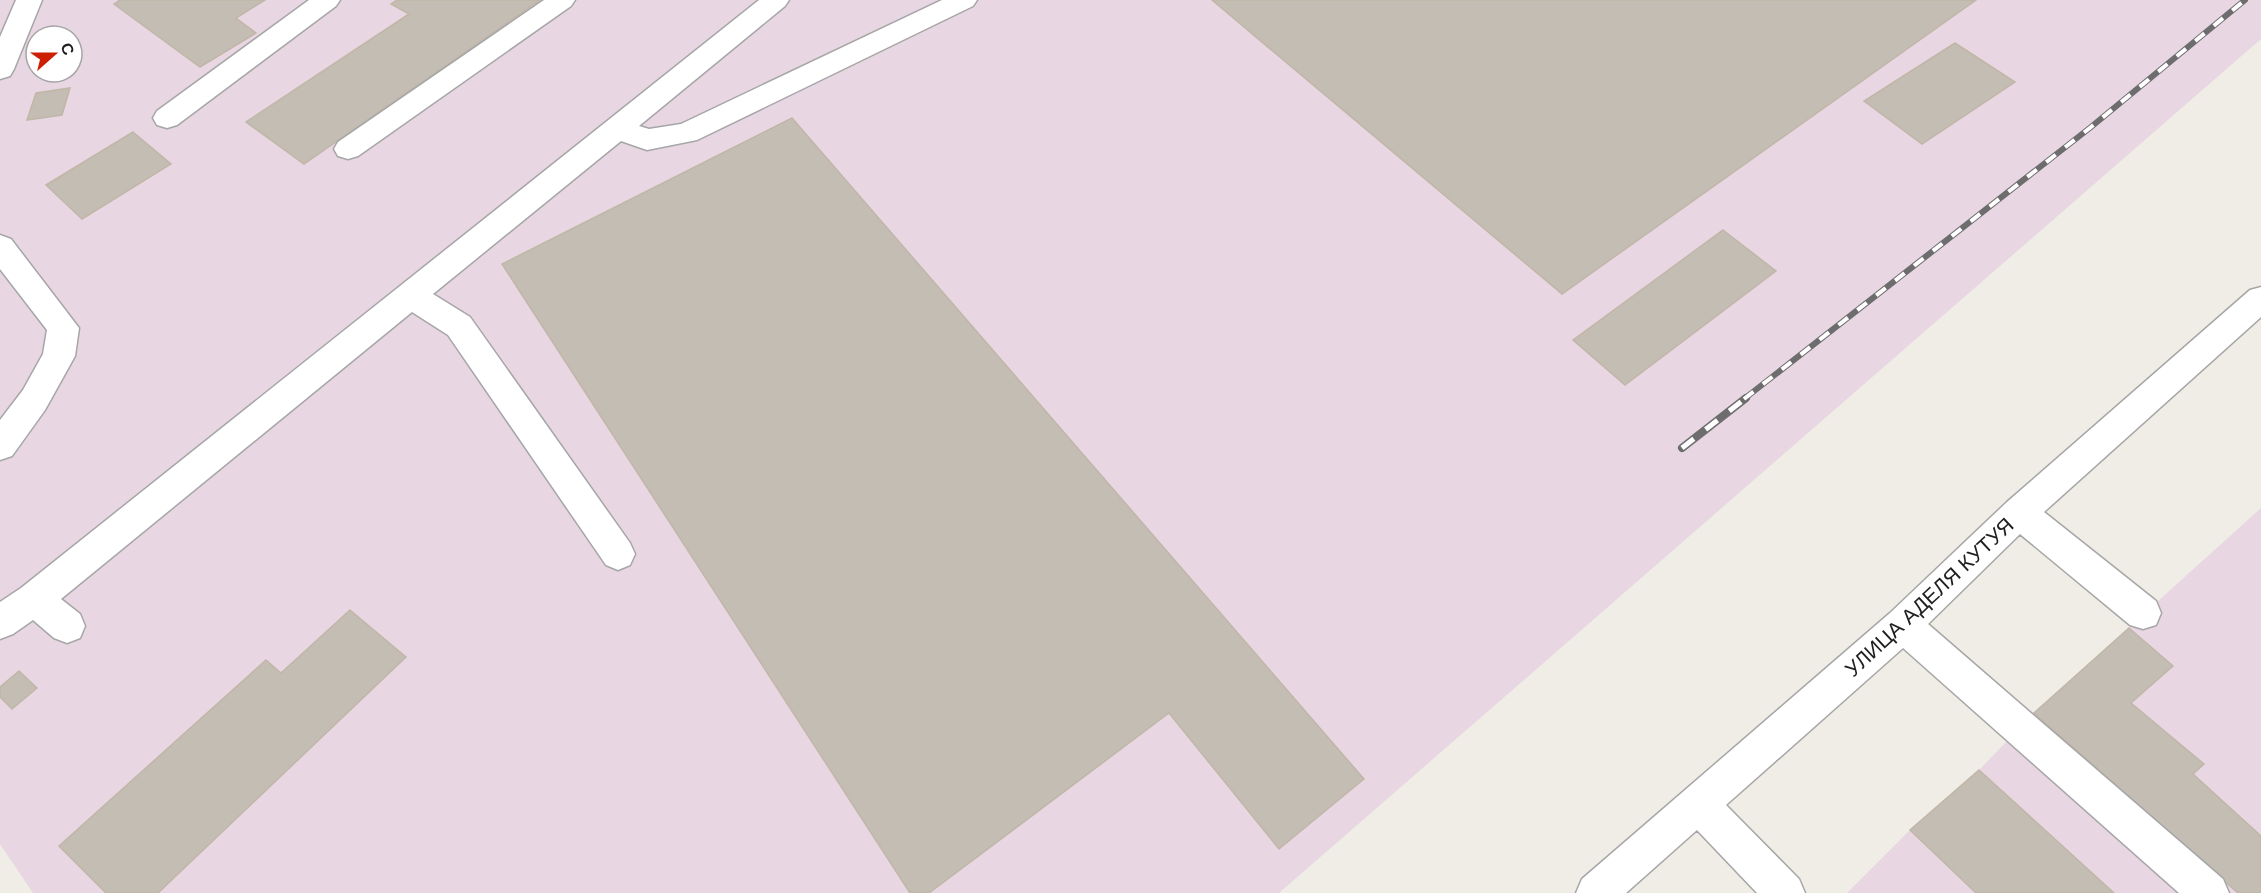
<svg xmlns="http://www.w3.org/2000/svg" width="2261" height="893" viewBox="0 0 2261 893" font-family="Arial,sans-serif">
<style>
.industrial{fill:#e8d7e3;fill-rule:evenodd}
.building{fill:#c4bdb4;stroke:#c1b6a7;stroke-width:1.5}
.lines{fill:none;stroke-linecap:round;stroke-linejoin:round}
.minor-casing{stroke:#a6a6a6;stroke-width:3}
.minor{fill:#fff;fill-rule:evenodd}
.rail-far1-casing{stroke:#6d6d6d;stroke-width:6}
.rail-casing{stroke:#6d6d6d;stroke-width:8}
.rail-far1{stroke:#fff;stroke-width:4;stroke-dasharray:12;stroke-linecap:butt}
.rail{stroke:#fff;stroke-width:5;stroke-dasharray:15;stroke-linecap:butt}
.labels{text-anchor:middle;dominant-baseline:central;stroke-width:6;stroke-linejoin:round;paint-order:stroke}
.street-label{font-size:21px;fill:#1f1f1f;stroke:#fff}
</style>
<rect width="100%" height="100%" fill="#efede5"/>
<path class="industrial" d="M0,0h2261v39l-982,854h-1246l-33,-49zM36,36h36v36h-36z
M2261,508v385h-414l63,-63 69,-60 55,-57z"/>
<path class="building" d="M120,0h145l-29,18 20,15 -56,34 -86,-63z
M397,0h143l-236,164 -58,-42 163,-108 -18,-10z
M1212,0h764l-414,294z
M1955,43l60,39 -93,62 -58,-43z
M70,88l-8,27 -35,5 9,-27z
M792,118l572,661 -85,70 -110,-136 -240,180h-19l-408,-629z
M133,132l38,32 -89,55 -36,-34z
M1723,230l53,41 -151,114 -52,-45z
M350,610l56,47 -248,236h-52l-47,-47 207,-186 15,13z
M2129,628l44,38 -42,37 73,61 -11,10 68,62v57h-23l-204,-180z
M19,671l18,17 -25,21 -12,-12v-10z
M1979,770l135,123h-138l-66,-63z"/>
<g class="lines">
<defs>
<path id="minor" d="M16,0h26l-28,69 -4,7 -10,3v-42z
M309,0h31l-4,6 -159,119 -10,3 -10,-3 -4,-7 4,-7z
M544,0h31l-4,6 -213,150 -10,3 -10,-3 -4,-7 4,-7z
M759,0h30l-4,6 -146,120 10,3 32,-5 261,-124h35l-4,6 -276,134 -50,10 -26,-9 -188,153 37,23 160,226 5,11 -5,11 -12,5 -12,-5 -158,-230 -36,-23 -351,287 19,15 5,12 -5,12 -13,5 -13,-5 -21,-18 -20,14 -13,5v-37l21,-14z
M0,235l11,4 68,89 -4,28 -30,54 -33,46 -12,4v-40l23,-30 20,-36 4,-24 -47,-61z
M2261,287v30l-217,195 112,89 5,12 -5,12 -13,4 -13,-4 -110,-91 -92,90 295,255 6,14h-50l-276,-245 -177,157 73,74 6,14h-48l-60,-63 -71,63h-50l6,-14 308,-266 117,-111 243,-212z"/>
</defs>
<use href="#minor" class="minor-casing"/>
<use href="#minor" class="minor"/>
<defs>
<path id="rail-far1" d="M1744,399l347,-272 154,-127"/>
<path id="rail" d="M1682,448l64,-50"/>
</defs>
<use href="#rail-far1" class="rail-far1-casing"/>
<use href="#rail" class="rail-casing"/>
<use href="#rail-far1" class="rail-far1"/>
<use href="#rail" class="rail"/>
</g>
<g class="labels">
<g class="street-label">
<text transform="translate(1929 597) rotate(-43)">УЛИЦА АДЕЛЯ КУТУЯ</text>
</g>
</g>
<g transform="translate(54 54) rotate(69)"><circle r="28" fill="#ffffff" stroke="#a5a5a5" stroke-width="1.5"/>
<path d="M0-4.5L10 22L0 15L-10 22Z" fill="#cb2002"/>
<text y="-9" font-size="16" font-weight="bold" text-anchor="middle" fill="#1f1f1f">С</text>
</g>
</svg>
